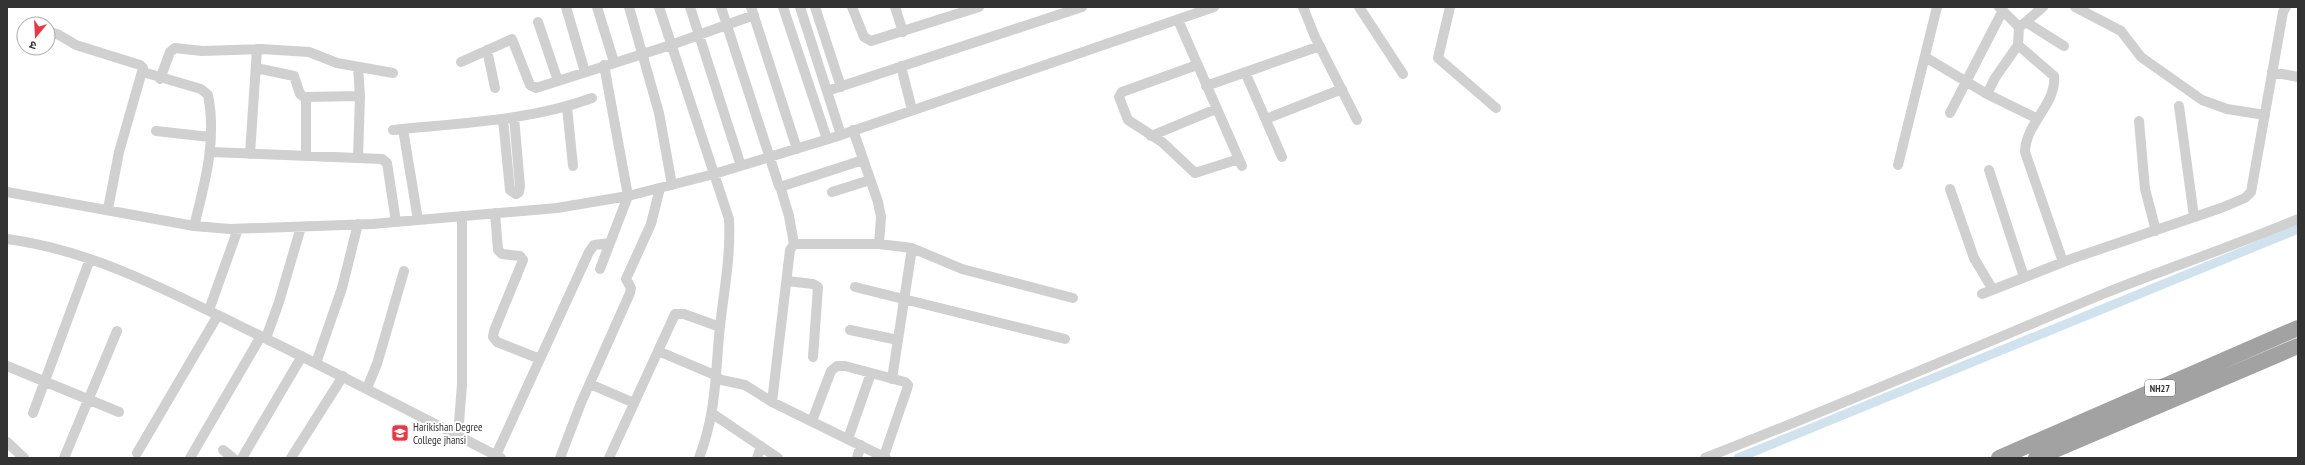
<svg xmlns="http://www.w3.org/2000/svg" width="2305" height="465" viewBox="0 0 2305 465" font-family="'PT Sans Narrow','Noto Sans Devanagari',sans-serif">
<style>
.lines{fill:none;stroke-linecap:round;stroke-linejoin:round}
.canal{stroke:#cfe2ee;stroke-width:9}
.minor{stroke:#d0d0d0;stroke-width:10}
.trunk{stroke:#a2a2a2;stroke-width:16}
.labels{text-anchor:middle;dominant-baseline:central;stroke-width:4;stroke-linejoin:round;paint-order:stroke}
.shield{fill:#fff;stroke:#707070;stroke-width:1}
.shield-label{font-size:10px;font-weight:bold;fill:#333}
.poi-label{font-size:11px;fill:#333;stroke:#fff;text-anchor:start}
</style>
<rect width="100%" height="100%" fill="#fff"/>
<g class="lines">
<path class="canal" d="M1738,458l560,-229"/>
<path class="minor" d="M566,7l19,65
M597,7l17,55
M629,7l30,106 13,72
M659,7l70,212c2,37 -5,71 -9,107 -5,48 -3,85 -21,132
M690,7l51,159
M721,7l58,179h4l80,-26
M751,7l46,142
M783,7l44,132
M800,7l41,128
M815,7l26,80
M852,7l12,30 7,4 108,-34
M895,7l8,25
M1303,7l12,30 42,83
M1359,7l44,67
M1450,7l-12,51 58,50
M1999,7l20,20 -1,18 36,31c3,28 -29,48 -29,76l38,110
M2075,7l46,24 20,26 61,43 25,9 38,6
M1178,20l64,146
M538,22l20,59
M2026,22l38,24
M2022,25l21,-18
M48,31l11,4 17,10 64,20 3,3 -24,84 -11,57
M487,50l8,38
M1925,57l62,37 49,24
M461,62l51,-23 18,46 6,3 135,-43 83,-30
M1197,65l-75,27 -3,5 9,23 34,22 33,31 44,-14
M901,66l11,44
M256,68l38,8 6,18 4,3 56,-1
M143,72l58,17 7,6c9,45 -3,88 -14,131
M1245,72l37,85
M2272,72l26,5
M160,79l10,-27 5,-4 27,3 59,-2 48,3 28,11 56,10
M1206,86l114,-40
M827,91l255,-84
M1987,94l8,-16 23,-33
M306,97v59
M2179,106l15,111
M567,107l6,59
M1950,113l53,-103
M503,119l7,71 6,4 3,-2 1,-6 -6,-69
M1266,119l76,-30
M2139,121l6,68 11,42
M403,129l15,91
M393,130c67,-7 136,-9 199,-32
M853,130l25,72 3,15 -2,27
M156,131l54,6
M1151,136l65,-27
M211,152l171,7 5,4 9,59
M250,154l7,-105
M358,158l2,-62 -2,-29
M1898,165l39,-158
M1989,170l35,107
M780,186l9,30 5,28
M1950,189l24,69 19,32
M7,192l187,34 36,3 142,-5 185,-16 71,-12 86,-22 121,-37 379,-130
M832,192l38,-12
M495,213l3,37 4,4 18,2 3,4 -29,71 -1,6 4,5 43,17
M7,239c85,11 161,52 237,89 87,42 172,86 257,130
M600,269l28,-73 -24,-131
M787,281l26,3 5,3 -5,70
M855,287l210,52
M1982,294l89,-35 150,-51 24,-10 6,-6 32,-180 3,-5
M209,310l29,-81
M850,330l48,10
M266,338l13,-36 22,-75
M658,351l59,25
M316,363l26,-75 16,-64
M7,366l112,46
M717,379l28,6 27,17 114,56
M892,379l20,-131
M590,384l44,19
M367,388l10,-24 27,-93
M772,402l18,-152 4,-6h85l33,4 50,21 111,29
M33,413l57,-154
M713,414l65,44
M812,421l19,-50 6,-5h8l60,16 3,3 -1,4 -23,67
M458,436l4,-52v-168
M848,439l23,-66
M7,442l17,16
M223,450l10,8
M137,453l81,-138
M496,455l93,-203 5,-7 16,-2
M64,458l53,-127
M190,458l71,-122
M242,458l60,-102
M291,458l52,-82
M560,458l21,-55 49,-110 1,-5 -5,-9 25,-55 9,-36
M609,458l66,-144h9l36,13
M757,458l4,-12
M857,458l4,-13
M1705,458c134,-52 266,-109 398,-164 65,-26 131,-48 195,-75"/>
<path class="trunk" d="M1999,458l299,-130
M2036,458l262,-112"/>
</g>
<defs>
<symbol id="university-square" viewBox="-11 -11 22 22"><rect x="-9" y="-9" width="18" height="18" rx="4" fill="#e63946" stroke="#fff"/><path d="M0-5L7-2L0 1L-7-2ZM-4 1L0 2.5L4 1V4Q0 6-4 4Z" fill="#fff"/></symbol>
</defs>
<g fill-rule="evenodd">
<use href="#university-square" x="390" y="423" width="20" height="20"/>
</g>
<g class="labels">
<rect class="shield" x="2145" y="380" width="30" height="16" rx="3"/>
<g class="shield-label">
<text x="2160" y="388">NH27</text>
</g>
<g class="poi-label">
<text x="413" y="427">Harikishan Degree<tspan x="413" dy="13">College jhansi</tspan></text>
</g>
</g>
<rect width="2305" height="465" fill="none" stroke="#333333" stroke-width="16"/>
<g transform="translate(36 36) rotate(198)"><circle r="19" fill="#ffffff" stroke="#adadad"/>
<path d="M0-3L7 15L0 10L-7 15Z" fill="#e63946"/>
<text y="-6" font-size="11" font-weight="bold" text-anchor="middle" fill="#333333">उ</text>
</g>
</svg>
